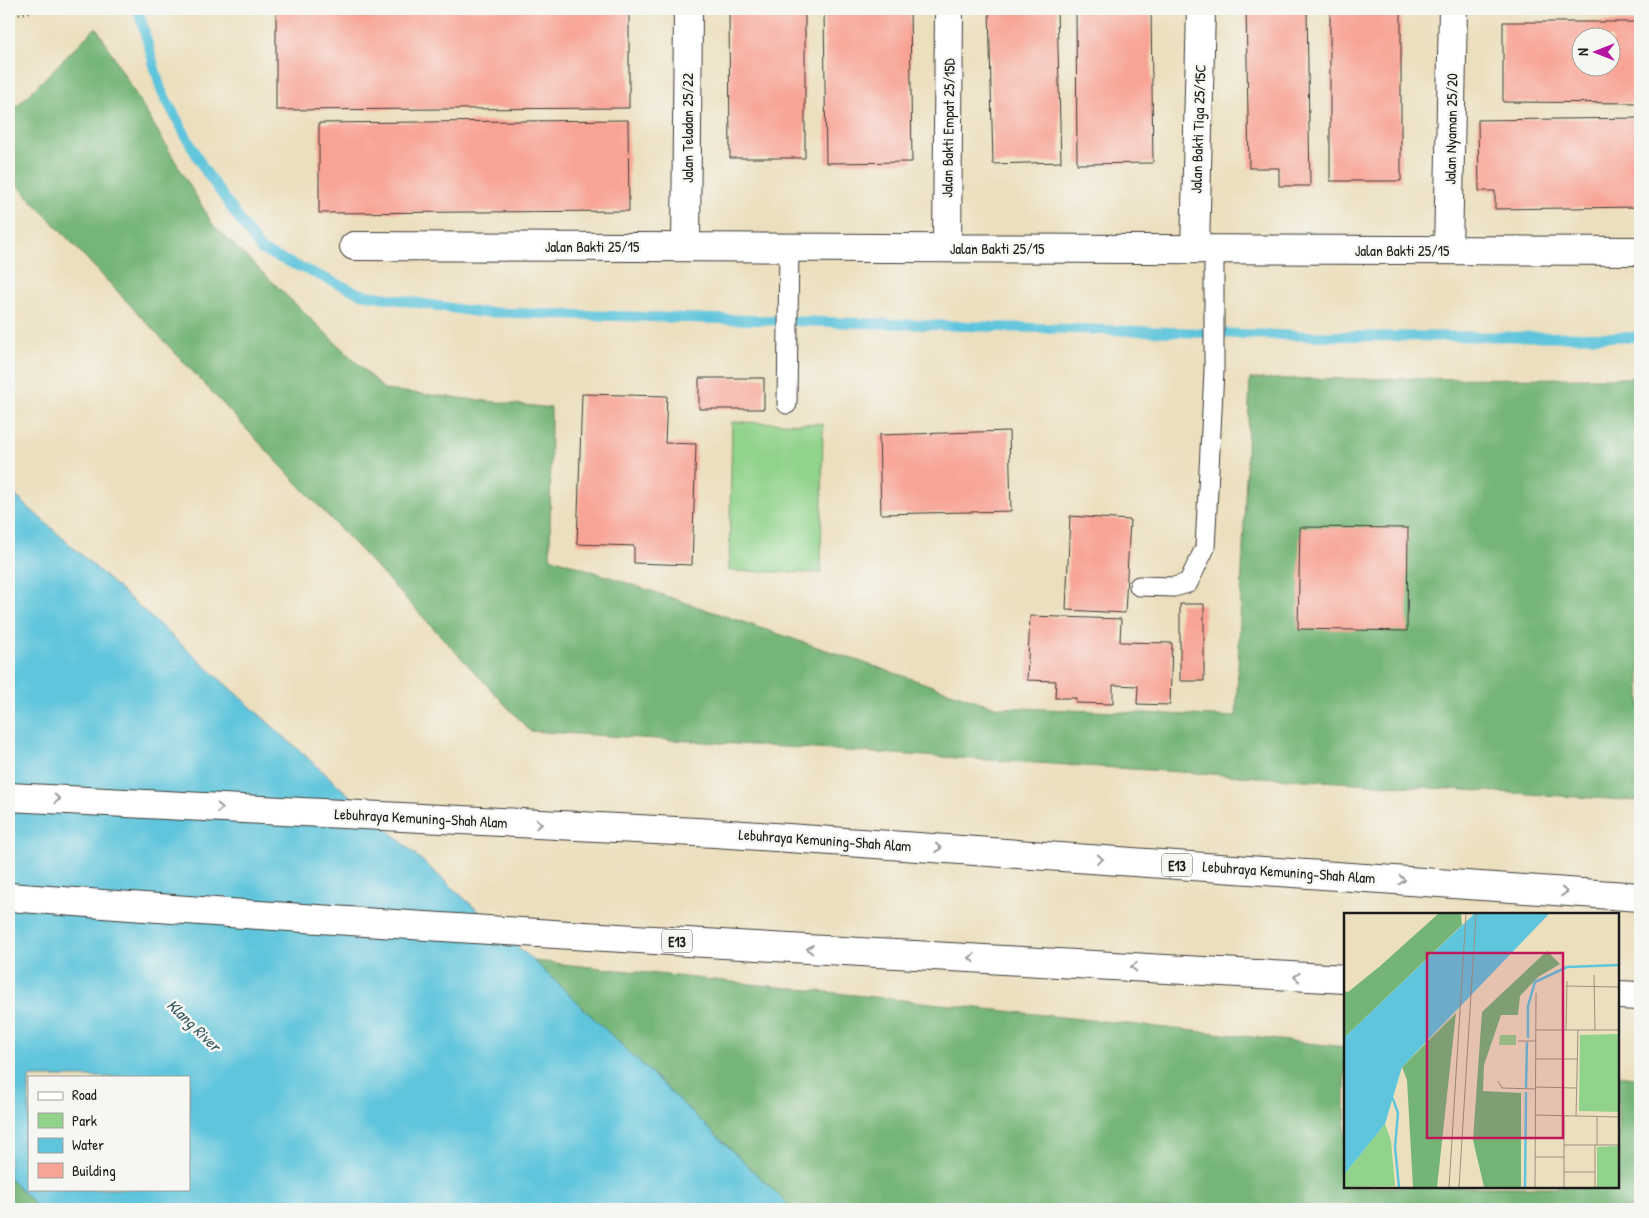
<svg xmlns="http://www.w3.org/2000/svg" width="1649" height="1218" viewBox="0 0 1649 1218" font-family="'Patrick Hand',sans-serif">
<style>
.green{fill:#91d38b;stroke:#567854}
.forest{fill:#74b577;stroke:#48684a}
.water{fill:#5fc5dc;stroke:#3e707c;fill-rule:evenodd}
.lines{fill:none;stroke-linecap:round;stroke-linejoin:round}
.stream{stroke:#5fc5dc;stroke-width:10}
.building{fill:#f8a495;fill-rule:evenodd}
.service-casing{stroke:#3b3934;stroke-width:21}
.minor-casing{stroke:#3b3934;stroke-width:30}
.motorway-casing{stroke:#3b3934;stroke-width:30}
.path{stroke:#3b3934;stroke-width:3;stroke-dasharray:1 4;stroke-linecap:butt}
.service{stroke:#fff;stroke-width:19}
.minor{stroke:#fff;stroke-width:28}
.motorway{stroke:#fff;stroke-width:28}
.oneway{stroke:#999}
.labels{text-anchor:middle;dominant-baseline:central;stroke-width:5;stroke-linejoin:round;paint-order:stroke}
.shield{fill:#f6f6f2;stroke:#5d5d5c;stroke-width:1}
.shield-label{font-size:14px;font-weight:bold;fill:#1c1c1c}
.street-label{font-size:15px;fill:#1c1c1c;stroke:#f6f6f2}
.water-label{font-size:16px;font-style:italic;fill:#33575f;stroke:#f6f6f2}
.inset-river{fill:none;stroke:#5fc5dc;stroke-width:2.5}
.inset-road{fill:none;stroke:#99917d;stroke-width:1}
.view{fill:#c2185b;fill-opacity:0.15;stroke:#c2185b;stroke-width:2.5}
.inset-edge{fill:none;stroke:#1c1c1c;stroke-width:2.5}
</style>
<rect width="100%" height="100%" fill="#f6f6f2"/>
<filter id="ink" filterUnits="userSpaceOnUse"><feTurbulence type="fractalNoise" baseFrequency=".02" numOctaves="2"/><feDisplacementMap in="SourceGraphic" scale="10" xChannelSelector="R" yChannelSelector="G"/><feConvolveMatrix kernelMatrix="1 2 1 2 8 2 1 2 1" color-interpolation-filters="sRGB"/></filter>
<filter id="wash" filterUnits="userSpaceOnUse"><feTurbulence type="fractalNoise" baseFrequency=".0096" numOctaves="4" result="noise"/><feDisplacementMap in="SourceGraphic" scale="20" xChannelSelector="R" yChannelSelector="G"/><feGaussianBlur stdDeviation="1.12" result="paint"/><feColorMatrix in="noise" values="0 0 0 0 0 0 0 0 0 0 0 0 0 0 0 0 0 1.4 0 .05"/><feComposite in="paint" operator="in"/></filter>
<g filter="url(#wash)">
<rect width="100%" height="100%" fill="#ecdfbe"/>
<path class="green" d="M732,422l91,2 -2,149 -92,-2z"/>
<path class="forest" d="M96,27l117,198 172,165 166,18 -1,149 445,150 241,10 14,-338 390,-1v423l-1110,-70 -521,-555v-62z
M534,961l811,86v140h273v-112l22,3v131h-847z
M9,1177l31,32h-31z"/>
<path class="water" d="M9,490l525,471 259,248h-754l-30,-32zM29,1077h160v112h-160z"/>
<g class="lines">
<path class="stream" d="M138,9l23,81 43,79 57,81 100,44 116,18 836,24 327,1"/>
</g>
<g id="blocks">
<path class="building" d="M629,9v99l-353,2v-99z
M729,9h76v149h-75z
M824,9h86l2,153 -86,1z
M989,9h68l4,153 -68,2z
M1076,9h75l2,154 -76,1z
M1246,9h61l3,177h-31v-18h-30z
M1330,9h71v172h-71z
M1503,22h137v81l-137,-1zM1582,38h30v30h-30z
M1640,118v89l-145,2v-18h-16l-1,-71z
M628,120l1,91 -310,2v-90z
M699,378h65v31h-65z
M582,394l85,2 -2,47 31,1 -4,121 -58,-2v-17l-57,-2z
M1009,431l2,80 -130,3 -2,-79z
M1070,516l60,4 -5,93 -59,-3z
M1300,527l108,1 -1,103 -109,-2z
M1180,604h24v77h-24z
M1030,616l91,3 -1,23 52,1 -2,62 -33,-1 1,-18 -25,-1v19l-37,-1v-5h-21l1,-17 -29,-1z"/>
</g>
</g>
<g filter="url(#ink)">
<use href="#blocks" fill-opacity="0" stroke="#3b3934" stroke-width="1"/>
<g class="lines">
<defs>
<path id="service" d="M787,404l2,-157
M1139,586l35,1 14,-4 17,-35 9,-177v-122"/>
<path id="minor" d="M354,246l1286,5
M686,247l2,-238
M947,248l2,-239
M1195,249l6,-240
M1448,250l5,-241"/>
<path id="motorway" d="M9,797l706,36 925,64
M9,897c445,34 891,57 1336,82
M1618,995l22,1"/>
</defs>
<use href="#service" class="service-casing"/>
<use href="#minor" class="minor-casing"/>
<use href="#motorway" class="motorway-casing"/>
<path class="path" d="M9,16l34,-7"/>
<use href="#service" class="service"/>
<use href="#minor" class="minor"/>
<use href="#motorway" class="motorway"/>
</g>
<defs><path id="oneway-chevron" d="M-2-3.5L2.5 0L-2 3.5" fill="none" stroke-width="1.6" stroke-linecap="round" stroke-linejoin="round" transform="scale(1.25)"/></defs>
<g class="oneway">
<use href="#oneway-chevron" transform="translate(57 799) rotate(3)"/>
<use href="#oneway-chevron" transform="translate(220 808) rotate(3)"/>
<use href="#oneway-chevron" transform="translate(539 824) rotate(3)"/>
<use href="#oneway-chevron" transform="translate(938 848) rotate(4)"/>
<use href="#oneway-chevron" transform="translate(1100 859) rotate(4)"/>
<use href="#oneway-chevron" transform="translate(1402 880) rotate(4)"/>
<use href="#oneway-chevron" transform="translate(1564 892) rotate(4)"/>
<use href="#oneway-chevron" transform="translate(810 949) rotate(-177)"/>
<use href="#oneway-chevron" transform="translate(972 958) rotate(-177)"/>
<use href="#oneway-chevron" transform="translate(1134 967) rotate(-177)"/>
<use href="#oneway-chevron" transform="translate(1297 977) rotate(-177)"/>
</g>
</g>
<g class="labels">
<g class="shield">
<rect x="1162" y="853.5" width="30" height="23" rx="4"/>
<rect x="662" y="929.5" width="30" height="23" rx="4"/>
</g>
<g class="shield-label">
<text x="1177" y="865">E13</text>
<text x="677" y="941">E13</text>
</g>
<g class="street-label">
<text transform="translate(687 128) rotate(-90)">Jalan Teladan 25/22</text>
<text transform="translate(948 128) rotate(-89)">Jalan Bakti Empat 25/15D</text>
<text transform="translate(1198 129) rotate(-88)">Jalan Bakti Tiga 25/15C</text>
<text transform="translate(1451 129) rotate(-89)">Jalan Nyaman 25/20</text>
<text x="592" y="246">Jalan Bakti 25/15</text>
<text x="997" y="248">Jalan Bakti 25/15</text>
<text x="1402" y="250">Jalan Bakti 25/15</text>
<text transform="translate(421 818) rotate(3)">Lebuhraya Kemuning-Shah Alam</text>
<text transform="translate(825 840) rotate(4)">Lebuhraya Kemuning-Shah Alam</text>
<text transform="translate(1289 872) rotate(4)">Lebuhraya Kemuning-Shah Alam</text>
</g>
<g class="water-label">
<text transform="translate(194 1025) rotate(44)">Klang River</text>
</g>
</g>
<g transform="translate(1344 913)">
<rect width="275" height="275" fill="#ecdfbe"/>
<path d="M275,121v78l-40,-1 1,-76zM156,122h16v10h-17zM41,211l6,17 4,45 -51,1v-12zM275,233v41h-22v-40z" fill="#91d38b"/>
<path d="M94,1h23l1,11 -118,113v-47l4,1 31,-25zM203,38l13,13 -22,13 -18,19 -2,19h-17l-17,50 -1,26 38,2v94h-37l-11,-47 9,-128zM112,100l-19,174h-24l-6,-107 -5,-13z" fill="#74b577"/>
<path d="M130,1h75l-147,153 -17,57 -41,51v-137z" fill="#5fc5dc"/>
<path class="inset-river" d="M184,125v-32l7,-24 32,-15 52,-2M182,175l1,-46M42,183l7,3 5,14 -3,34 4,40M181,274l1,-95"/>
<path class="inset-road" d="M250,62l1,55M222,73l53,1M192,117h83M222,117l1,-49M174,128h18M192,146h41M154,168l4,7 34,1M192,174l40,1M191,202l84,2M220,203v71M232,203l2,-86M253,203v29M220,232h55M251,232v42M191,244h29M220,259h31M105,274l17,-273M115,274l17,-273M191,274l1,-194"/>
<path class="view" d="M83,40h136v185h-136z"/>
<rect width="275" height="275" class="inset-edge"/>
</g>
<rect width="1649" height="1218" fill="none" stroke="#f6f6f2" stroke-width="30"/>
<rect x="28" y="1076" width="162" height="115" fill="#f6f6f2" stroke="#9f9f9c"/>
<rect x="38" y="1092" width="25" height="8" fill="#ffffff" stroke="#9f9f9c"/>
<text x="72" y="1100" font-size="15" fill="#1c1c1c">Road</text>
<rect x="38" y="1113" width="25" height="15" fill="#91d38b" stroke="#9f9f9c"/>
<text x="72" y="1126" font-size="15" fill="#1c1c1c">Park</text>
<rect x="38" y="1138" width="25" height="15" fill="#5fc5dc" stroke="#9f9f9c"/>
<text x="72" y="1150" font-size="15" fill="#1c1c1c">Water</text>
<rect x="38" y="1163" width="25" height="15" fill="#f8a495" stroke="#9f9f9c"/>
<text x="72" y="1176" font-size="15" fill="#1c1c1c">Building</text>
<g transform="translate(1596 52) rotate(270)"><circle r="24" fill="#f6f6f2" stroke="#9f9f9c"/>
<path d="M0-4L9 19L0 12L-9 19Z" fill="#b5179e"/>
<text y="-8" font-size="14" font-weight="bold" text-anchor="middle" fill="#1c1c1c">N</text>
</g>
</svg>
